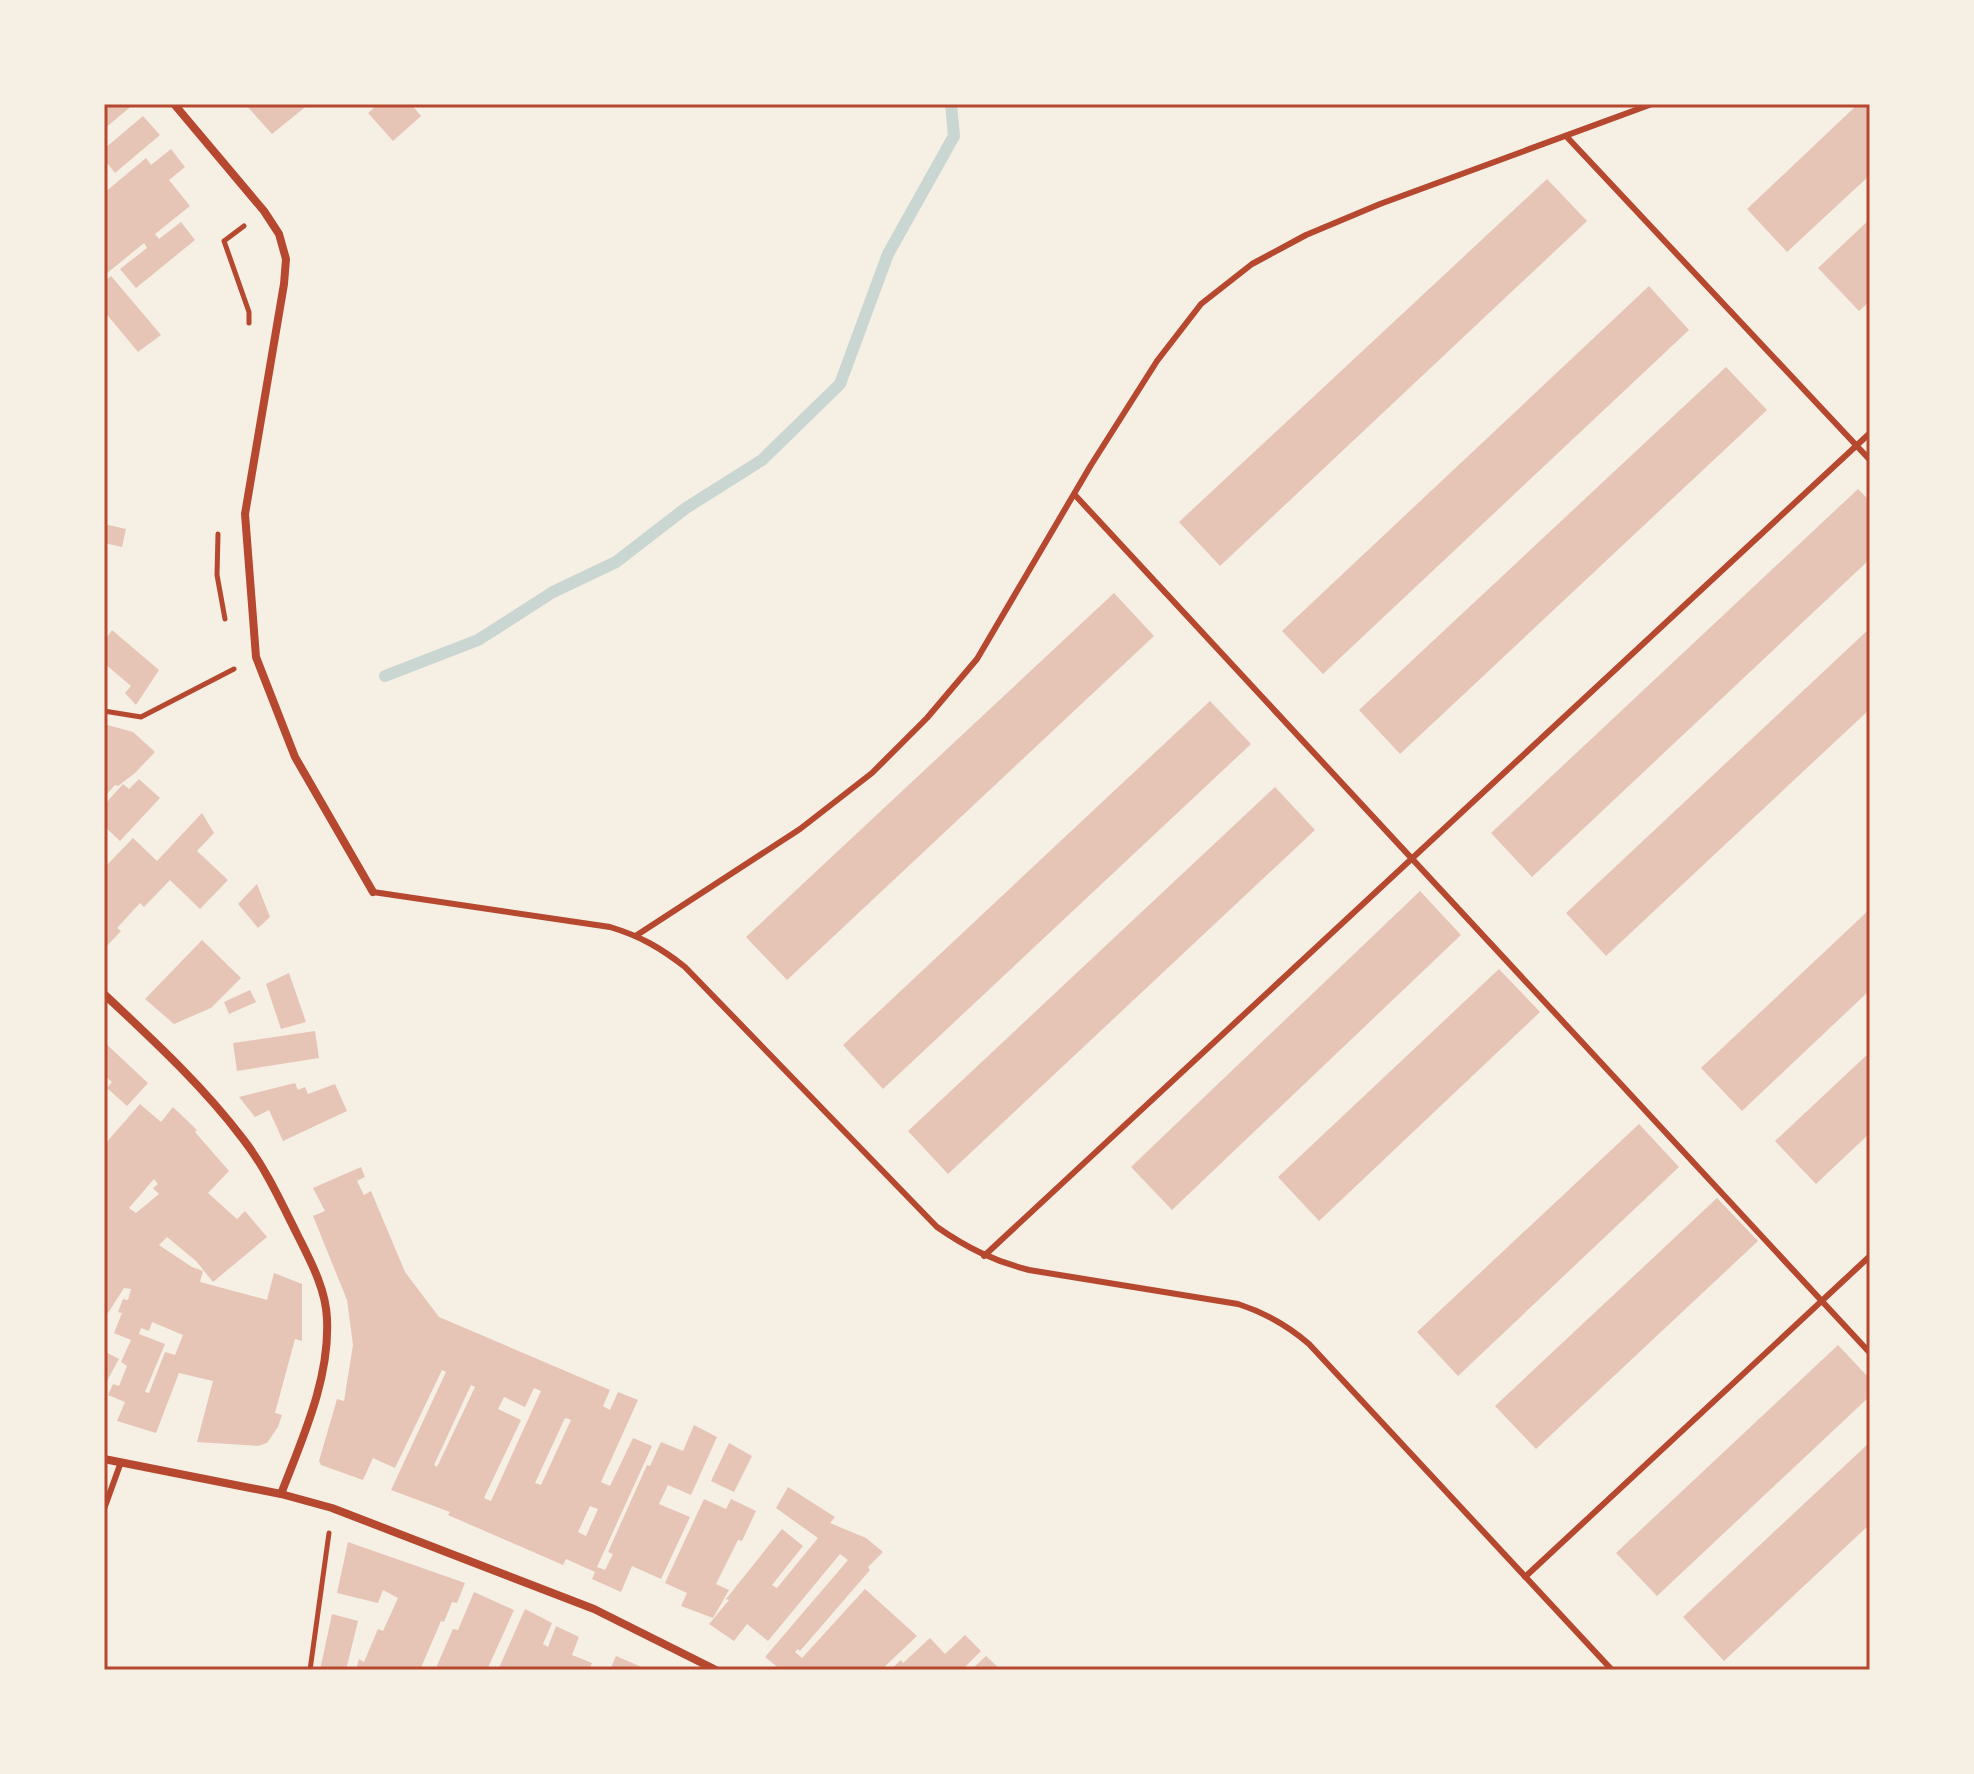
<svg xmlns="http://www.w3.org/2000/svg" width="1974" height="1774" viewBox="0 0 1974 1774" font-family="Karla,sans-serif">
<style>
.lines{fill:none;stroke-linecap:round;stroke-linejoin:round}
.stream{stroke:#c9d6d2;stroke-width:12}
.building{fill:#e6c5b7;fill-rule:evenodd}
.path{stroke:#b5482f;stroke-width:5}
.service{stroke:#b5482f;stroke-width:6}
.minor{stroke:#b5482f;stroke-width:8}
.neatline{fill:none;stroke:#b5482f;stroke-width:3}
</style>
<rect width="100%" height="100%" fill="#f6efe4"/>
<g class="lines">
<path class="stream" d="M385,676l93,-36 75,-48 63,-30 70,-54 76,-48 78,-76 48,-130 66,-118 -3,-32"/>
</g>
<path class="building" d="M104,104h30l-30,25z
M245,104h64l-37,30z
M378,104h33l10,12 -28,25 -25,-28z
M1858,104h12v71l-83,77 -40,-43z
M143,116l17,19 -45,38 -11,-14v-10z
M171,149l14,18 -16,13 21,26 -35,28 4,5 22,-17 14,18 -59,48 -16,-19 27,-21 -3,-5 -38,31 -2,-3v-78l42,-35 5,7z
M1547,179l40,42 -367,345 -41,-44z
M1870,219v82l-11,10 -41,-43z
M111,276l50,59 -23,17 -34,-41v-29z
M1649,286l40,44 -366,344 -41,-43z
M1726,367l41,43 -367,344 -41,-44z
M1858,489l12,12v58l-338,318 -41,-44z
M104,524l22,5 -4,18 -18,-4z
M1114,593l40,43 -367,344 -41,-43z
M1870,628v81l-264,247 -40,-43z
M112,630l47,40 -23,35 -11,-12 6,-7 -27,-23v-21z
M1210,701l41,43 -368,345 -40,-44z
M104,724l29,8 22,20 -20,21 -17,13 -3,-1 -11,12z
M139,779l21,19 -40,43 -16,-15v-21l19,-21 6,5z
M1275,787l40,43 -367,344 -40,-43z
M202,813l12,20 -17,18 31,29 -28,29 -30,-29 -26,27 -4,-4 -23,25 4,3 -17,18v-81l29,-30 24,23z
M257,884l13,33 -12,11 -20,-24z
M1420,891l41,44 -289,275 -41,-43z
M1870,909v81l-128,121 -41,-43z
M202,940l39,38 -30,30 -37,16 -29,-25z
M1499,969l41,43 -221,209 -41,-44z
M289,973l17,49 -25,7 -15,-45z
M250,990l6,12 -27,12 -5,-12z
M315,1031l4,27 -82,13 -4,-28z
M104,1042l44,41 -21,23 -20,-18 5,-6 -8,-7z
M1870,1052v81l-54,51 -41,-43z
M295,1083l3,7 7,-3 3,7 27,-10 12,27 -64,30 -14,-31 -14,7 -16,-20z
M140,1104l21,18 12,-15 24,23 -2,2 34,39 -21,22 29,26 8,-8 22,26 -54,45 -17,-21 -29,-24 -8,8 33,22 11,4 -3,11 67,18 7,-27 28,11v57l-7,-2 -20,74 7,2 -4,12 -11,16 -9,3 -61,-4 16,-61 -34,-8 -23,60 -39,-12 8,-19 -17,-7 5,-11 6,2 8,-20 -6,-4 10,-22 -17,-7 8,-20 -4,-1 5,-13 5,1 3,-11 -7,-1 -16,25 -4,-3v-165zM154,1179l4,5 -5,4 6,6 -23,19 -7,-5zM152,1322l31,13 -8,20 -10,-3 -16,41 -4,-1 20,-48 -26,-10 2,-6 8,3z
M1639,1124l40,43 -221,209 -41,-44z
M361,1167l4,10 -8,4 7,14 7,-4 34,81 34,45 171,73 -7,16 7,4 8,-18 20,8 -37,82 9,4 23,-48 19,8 -55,121 8,3 8,-16 -5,-2 39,-87 3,1 11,-24 22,9 11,-26 23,12 -26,58 -23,-10 -9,19 31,13 -29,62 -29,-13 -11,26 -29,-13 3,-7 -29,-13 -3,6 -115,-50 2,-3 -59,-22 55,-118 -4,-2 -47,98 -22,-10 -10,22 -42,-15 -2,-4 18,-62 7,2 9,-56 -6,-45 -34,-84 12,-5 -12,-23zM471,1385l4,2 -38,80 -3,-2zM534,1388l7,3 -50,110 -7,-3 37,-78 -23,-11 6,-12 21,10zM565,1418l6,2 -30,65 -6,-2zM590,1506l8,3 -12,27 -8,-4z
M1717,1198l41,43 -222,208 -41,-43z
M1838,1345l32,34v17l-213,200 -41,-43z
M104,1351l15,8 -15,27z
M1870,1442v82l-146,137 -41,-44z
M729,1443l23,13 -18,36 -23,-11z
M788,1487l47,30 -5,6 36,15 17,14 -15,15 2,3 -70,81 -2,-2 -3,3 7,6 63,-69 52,47 -36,34h-100l-16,-13 83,-97 -8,-6 -72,87 -21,-17 -13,17 -25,-17 20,-24 -3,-1 56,-70 21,17 -31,39 5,3 41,-50 -42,-30z
M704,1499l22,10 5,-10 25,12 -14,30 -4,-1 -22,44 13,6 -16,28 -32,-12 6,-13 -22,-10z
M348,1542l117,41 -8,20 -5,-1 -8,20 -3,-1 -21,49h-64l3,-11 5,3 14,-33 5,2 15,-33 -15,-8 -5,13 -41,-10z
M474,1592l40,18 -27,60h-52l18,-41 5,1z
M525,1609l27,14 -9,21 5,3 8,-21 23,11 -7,18 20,8 -3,7h-91z
M332,1614l26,7 -12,49h-26z
M965,1635l16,16 -19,19h-72l11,-10 2,3 27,-25 15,16z
M616,1656l21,9 11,5h-38z
M986,1656l15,14h-30z"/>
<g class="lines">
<path class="path" d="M244,226l-20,15 25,71v11
M218,534l-1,41 8,44
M104,711l37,6 93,-48
M310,1670l19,-137"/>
<path class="service" d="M1566,136l304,324
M1074,494l796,859
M373,892l237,35c30,9 51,21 75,40l252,260c30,21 57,34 92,43l209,34c28,9 49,21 71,40l303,326
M637,935l163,-106 72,-56 55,-55 50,-59 114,-194 66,-104 44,-57 51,-40 54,-29 74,-31 272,-100
M984,1256l886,-823
M104,1509l17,-47
M1525,1577l345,-321"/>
<path class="minor" d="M174,104l90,107 15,23 7,25 -2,25 -39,230 11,143 39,100 78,135
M104,994c49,46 99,92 139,145 22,28 38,63 54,95 13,26 29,55 30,85 3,60 -25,120 -46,175
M104,1459l177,35 51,14 262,101 122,61"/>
</g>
<rect width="1974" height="1774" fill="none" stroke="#f6efe4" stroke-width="212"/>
<rect x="106" y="106" width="1762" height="1562" class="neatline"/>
</svg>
